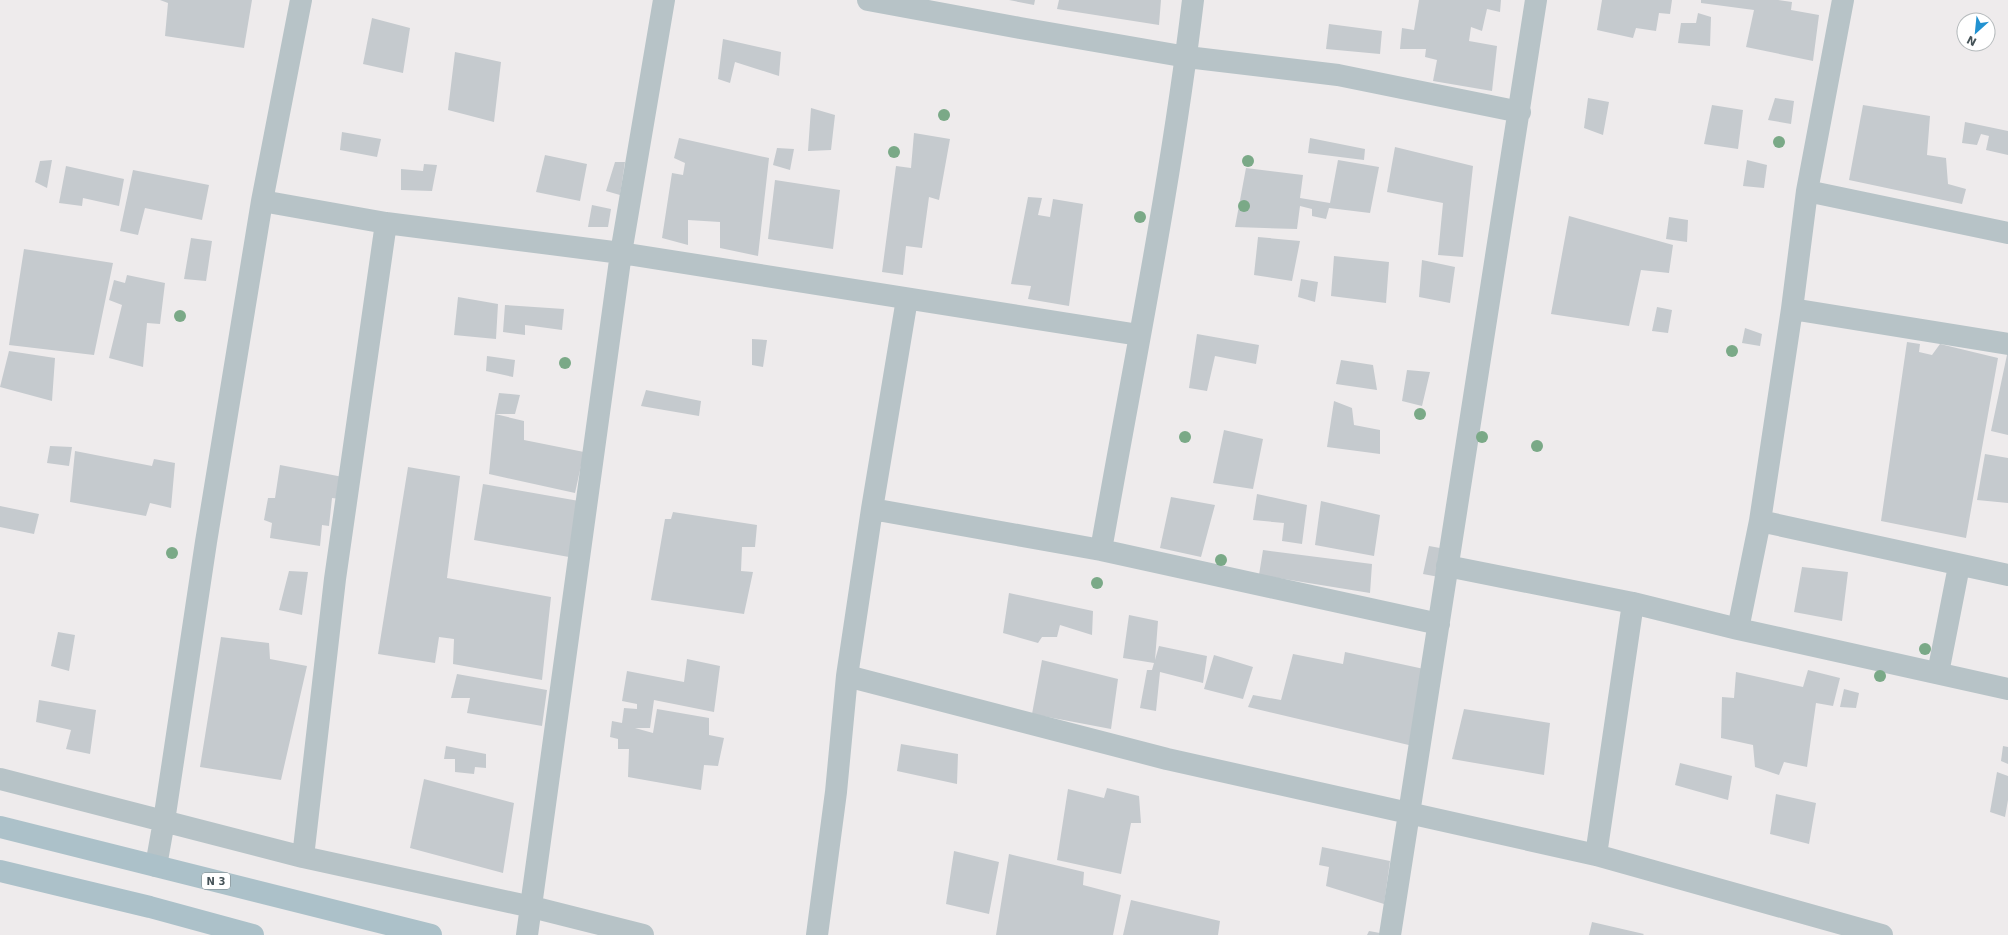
<svg xmlns="http://www.w3.org/2000/svg" width="2008" height="935" viewBox="0 0 2008 935" font-family="'DejaVu Sans',sans-serif">
<style>
.building{fill:#c5cace}
.lines{fill:none;stroke-linecap:round;stroke-linejoin:round}
.minor{stroke:#b7c3c7;stroke-width:22}
.major{stroke:#acc1c9;stroke-width:22}
.tree{fill:#7aa987}
.labels{text-anchor:middle;dominant-baseline:central;stroke-width:3;stroke-linejoin:round;paint-order:stroke}
.shield{fill:#fff;stroke:#7d8689;stroke-width:1}
.shield-label{font-size:10px;font-weight:bold;fill:#455257}
</style>
<rect width="100%" height="100%" fill="#eeebec"/>
<path class="building" d="M160,0h92l-8,48 -79,-12 3,-33z
M1009,0h26l-1,5z
M1059,0h102l-2,25 -102,-16z
M1419,0h82l-1,12 -13,-3 -5,22 -11,-4 -2,14 28,5 -5,45 -59,-10 4,-21 -12,-3 1,-8h-26l2,-21 12,2z
M1602,0h70l-2,14 -11,-1 -3,18 -20,-3 -3,10 -36,-8z
M1701,0h77l14,2 -1,8 28,5 -6,46 -67,-14 8,-37 -53,-7z
M1698,13l13,4 -1,29 -32,-3 3,-20h15z
M372,18l38,10 -7,45 -40,-9z
M1329,24l53,7 -2,23 -54,-5z
M723,39l58,13 -2,24 -44,-14 -5,21 -12,-4z
M455,52l46,10 -7,60 -46,-12z
M1588,98l21,4 -6,33 -19,-7z
M1775,98l19,3 -3,23 -23,-4z
M1712,105l31,5 -5,39 -34,-5z
M1863,105l67,11 -3,39 19,3 2,26 18,5 -4,15 -113,-24z
M811,108l24,7 -4,35 -23,1z
M1965,122l43,9v24l-22,-5 3,-14 -8,-2 -4,11 -15,-2z
M342,132l39,7 -4,18 -37,-7z
M914,133l36,6 -11,61 -10,-3 -7,51 -16,-2 -3,29 -21,-3 14,-106 15,2z
M679,138l90,20 -11,98 -38,-8v-26l-32,-2v25l-26,-7 10,-65 11,2 2,-12 -11,-5z
M1310,138l55,11 -1,11 -56,-7z
M1395,147l78,19 -10,91 -25,-2 5,-52 -56,-11z
M777,148l17,1 -4,21 -17,-5z
M545,155l42,9 -7,37 -44,-9z
M52,160l-5,28 -12,-6 5,-21z
M1338,160l41,7 -9,46 -41,-5 -3,11 -14,-3v-7l-12,-3 -3,23 -62,-2 11,-59 57,7 -3,23 30,5z
M1747,160l20,5 -3,23 -21,-2z
M615,162h10l-5,33 -14,-4z
M424,164l13,1 -5,26 -31,-1v-21l22,2z
M66,166l58,13 -5,27 -36,-8 -1,8 -23,-3z
M133,170l76,15 -7,35 -57,-12 -7,27 -18,-4z
M775,180l65,10 -7,59 -65,-10z
M1028,197l14,1 -4,17 12,2 3,-18 30,5 -14,102 -41,-7 3,-13 -20,-2z
M592,205l19,4 -3,18h-20z
M1569,216l104,29 -4,28 -28,-3 -12,56 -78,-12z
M1669,217l19,3 -1,22 -21,-3z
M1258,237l42,4 -8,40 -38,-6z
M191,238l21,3 -6,40 -22,-2z
M24,249l89,14 -19,92 -85,-10z
M1334,256l55,6 -3,41 -55,-7z
M1422,260l33,7 -5,36 -31,-6z
M127,275l38,8 -5,41 -13,-1 -4,44 -34,-9 13,-53 -13,-5 5,-20 11,3z
M1301,279l17,3 -3,20 -17,-5z
M458,297l40,7 -2,35 -42,-4z
M505,305l59,4 -2,21 -37,-5v10l-22,-3z
M1657,307l15,3 -4,23 -16,-2z
M1745,328l17,6 -2,12 -18,-3z
M1197,334l62,11 -3,19 -41,-8 -8,35 -18,-3z
M752,339l15,1 -4,27 -11,-2z
M1907,342l13,2 -1,8 13,3 8,-11 58,14 -32,180 -85,-17z
M2008,350v85l-17,-4z
M9,351l46,7 -3,43 -52,-14z
M487,356l28,4 -2,17 -27,-6z
M1341,360l32,5 4,25 -41,-6z
M1407,370l23,2 -8,34 -20,-5z
M646,390l55,11 -2,15 -58,-10z
M499,393l21,2 -5,19h-20z
M1334,401l18,7 2,17 26,5v24l-53,-7z
M495,414l29,7v19l60,12 -9,41 -86,-19z
M1224,430l39,9 -10,50 -40,-6z
M50,446l22,1 -3,19 -22,-3z
M75,451l77,15 2,-7 21,4 -4,45 -21,-5 -4,13 -76,-14z
M1985,454l23,4v45l-31,-3z
M280,465l63,12 -2,22 -9,-1 -3,28 -7,-1 -2,21 -50,-8 2,-15 -8,-3 4,-22h7z
M408,467l52,9 -13,102 104,19 -9,83 -89,-16 1,-25 -15,-2 -4,26 -57,-9z
M483,484l96,17 -10,56 -95,-17z
M1257,494l50,11 -5,39 -20,-3 2,-18 -31,-3z
M1171,497l44,8 -14,52 -41,-9z
M1321,501l59,14 -6,41 -59,-11z
M0,506l39,8 -5,20 -34,-7z
M673,512l84,13 -2,22h-13l-1,24 12,1 -9,42 -93,-14 14,-81h6z
M1429,546l11,2 -1,29 -16,-3z
M1263,550l109,14 -2,29 -111,-18z
M1802,567l46,5 -6,49 -48,-9z
M289,571l19,1 -6,43 -23,-5z
M1009,593l84,18 -1,24 -32,-10 -3,12h-15l-4,6 -35,-10z
M1129,615l29,6 -3,39 4,-14 48,10 -4,27 -43,-11 -4,39 -16,-3 7,-38h5l2,-7 -31,-5z
M58,632l17,3 -6,36 -18,-5z
M221,637l48,6 1,16 37,7 -26,114 -81,-13z
M1345,652l79,17 -11,77 -165,-39 5,-12 28,5 12,-46 50,10z
M1214,655l39,12 -10,32 -39,-10z
M687,659l33,7 -6,46 -60,-12 -4,28h-15l18,5 4,-24 52,9v17l15,3 -6,28 -14,-1 -3,25 -73,-13 1,-28h-11v-10l-8,-2 2,-16 10,2 2,-15 13,1v-5l-15,-3 5,-30 57,11z
M1042,660l76,19 -7,50 -79,-15z
M1808,670l32,8 -7,28 -17,-3 -9,64 -23,-5 -5,13 -24,-8 -2,-22 -32,-7 1,-41 12,1 2,-26 67,15z
M457,674l90,16 -5,36 -75,-13 3,-15h-19z
M1844,689l15,4 -3,15 -16,-1z
M39,700l57,10 -6,44 -24,-5 5,-19 -35,-8z
M1464,709l86,14 -6,52 -92,-16z
M901,744l57,10 -1,30 -60,-13z
M446,746l40,8v14l-11,-1 -1,7 -19,-2v-13h-11z
M2003,746l5,1v17l-7,-3z
M1680,763l52,13 -4,24 -53,-15z
M1997,772l11,4v24l-3,17 -15,-5z
M424,779l90,24 -11,70 -93,-25z
M1107,788l32,8 2,27h-10l-10,51 -64,-14 11,-71 36,9z
M1776,794l40,9 -7,41 -39,-10z
M1322,847l68,14 -6,43 -58,-18 3,-19 -10,-2z
M954,851l45,11 -10,52 -43,-10z
M1009,854l75,18 -1,13 38,10 -8,40h-117z
M1131,900l89,21 -2,14h-95z
M1592,922l52,12 -1,1h-54z
M1369,931l11,2 -1,2h-12z"/>
<g class="lines">
<path class="minor" d="M868,0l152,28 167,29 151,18 182,37
M1807,191l201,42
M262,201l124,22 235,30 518,82
M1792,309l216,35
M872,509l229,41 338,74
M1760,521l248,54
M1101,550c32,-183 70,-365 92,-550
M1447,566l186,37 105,26 270,60
M1738,629l22,-108 32,-212 15,-118 36,-191
M1938,673l21,-107
M847,676l320,83 429,96 286,80
M0,779l303,78 229,50 111,28
M1596,855l37,-252
M303,857l32,-278 51,-356
M156,866l8,-45 42,-279 56,-341 39,-201
M527,935l94,-682 43,-253
M817,935l19,-143 11,-116 25,-167 35,-210
M1390,935l146,-935"/>
<path class="major" d="M0,827l431,108
M0,871l150,36 103,28"/>
</g>
<g class="tree">
<circle cx="944" cy="115" r="6"/>
<circle cx="1779" cy="142" r="6"/>
<circle cx="894" cy="152" r="6"/>
<circle cx="1248" cy="161" r="6"/>
<circle cx="1244" cy="206" r="6"/>
<circle cx="1140" cy="217" r="6"/>
<circle cx="180" cy="316" r="6"/>
<circle cx="1732" cy="351" r="6"/>
<circle cx="565" cy="363" r="6"/>
<circle cx="1420" cy="414" r="6"/>
<circle cx="1185" cy="437" r="6"/>
<circle cx="1482" cy="437" r="6"/>
<circle cx="1537" cy="446" r="6"/>
<circle cx="172" cy="553" r="6"/>
<circle cx="1221" cy="560" r="6"/>
<circle cx="1097" cy="583" r="6"/>
<circle cx="1925" cy="649" r="6"/>
<circle cx="1880" cy="676" r="6"/>
</g>
<g class="labels">
<rect class="shield" x="202" y="873" width="28" height="16" rx="3"/>
<g class="shield-label">
<text x="216" y="881">N 3</text>
</g>
</g>
<g transform="translate(1976 32) rotate(207)"><circle r="19" fill="#ffffff" stroke="#b5babc"/>
<path d="M0-3L7 15L0 10L-7 15Z" fill="#2292d1"/>
<text y="-6" font-size="11" font-weight="bold" text-anchor="middle" fill="#455257">N</text>
</g>
</svg>
